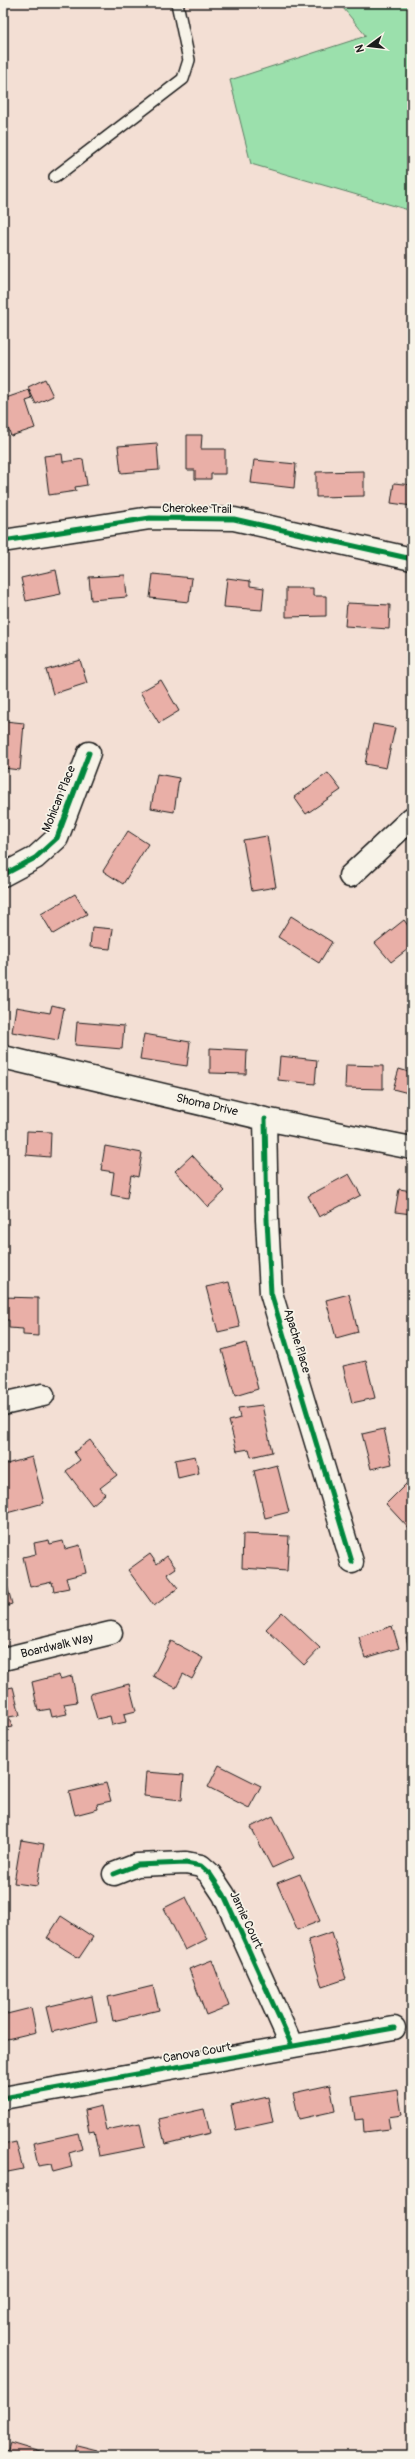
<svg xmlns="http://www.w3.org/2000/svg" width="415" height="2459" viewBox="0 0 415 2459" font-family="Pangolin,sans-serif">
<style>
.green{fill:#9be0ac;stroke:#5c7e64}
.building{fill:#e9afa7;stroke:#1c1c1c}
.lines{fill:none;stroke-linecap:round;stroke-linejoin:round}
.service-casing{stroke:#1c1c1c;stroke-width:14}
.minor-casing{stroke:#1c1c1c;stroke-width:25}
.service{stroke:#f7f3e8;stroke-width:11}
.minor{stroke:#f7f3e8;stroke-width:22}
.cycleway-casing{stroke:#f7f3e8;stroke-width:8}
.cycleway{stroke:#00873e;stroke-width:5}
.labels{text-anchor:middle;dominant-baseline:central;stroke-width:3.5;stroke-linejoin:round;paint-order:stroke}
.street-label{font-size:12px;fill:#1c1c1c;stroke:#f7f3e8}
</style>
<rect width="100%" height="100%" fill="#f3dfd4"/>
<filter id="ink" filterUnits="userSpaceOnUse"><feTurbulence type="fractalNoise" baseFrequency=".025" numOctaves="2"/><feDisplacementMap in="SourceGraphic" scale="8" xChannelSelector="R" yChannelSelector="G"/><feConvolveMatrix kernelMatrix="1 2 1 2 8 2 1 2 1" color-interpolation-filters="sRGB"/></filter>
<g filter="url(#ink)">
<path class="green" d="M339,3h73v208l-161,-47 -21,-84 136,-44z"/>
<path class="building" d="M45,379l8,17 -17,8 -8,-17z
M29,390l3,9 -6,2 9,27 -24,8 -8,-22v-15z
M187,435h15l-1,14h24v25h-14v5h-16v-9h-8z
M157,443l2,27 -38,3 -3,-27z
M62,454l1,8 20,-3 4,26 -12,2 1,4 -27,4 -5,-39z
M254,460l42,4 -2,24 -43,-5z
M364,471v25l-48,1v-25z
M394,483l18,2v21l-21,-3z
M56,570l5,24 -35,7 -5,-23z
M153,574l39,4 -3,24 -39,-4z
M125,575l2,22 -36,3 -2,-23z
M227,578l23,3v5l14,2 -2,22 -38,-3z
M286,588h27v8h13v20l-40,1z
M347,603l43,2 -1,24 -44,-3z
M411,616h1v24l-4,-1z
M80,660l7,23 -34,11 -7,-24z
M161,680l18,31 -20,12 -19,-31z
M5,721l19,2 -4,47 -17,-2z
M373,724l22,4 -9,40 -21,-4z
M328,773l13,17 -35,24 -12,-17z
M157,774l22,4 -5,34 -23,-4z
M128,831l20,13 -25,40 -20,-13z
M267,836l9,51 -24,4 -9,-51z
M75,894l12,20 -34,20 -12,-20z
M291,916l41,26 -13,21 -41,-26z
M404,920l8,11v15l-21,16 -16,-19z
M92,927l21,2 -3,20 -20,-2z
M52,1005l12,3 -6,32 -46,-8 4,-25 34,6z
M77,1022l47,4 -2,23 -47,-4z
M144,1034l46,8 -3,24 -47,-7z
M210,1048l37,2 -1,24 -36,-1z
M280,1056l37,4 -2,24 -37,-4z
M346,1065l37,1v23l-38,-1z
M399,1069l13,4v21l-19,-5z
M3,1125l5,1 -5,17z
M27,1131l24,1 -1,25 -24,-2z
M105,1146l37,7 -4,24 -7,-2 -4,23 -16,-3 3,-23 -13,-2z
M192,1155l33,36 -17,16 -33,-36z
M349,1174l12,21 -42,22 -11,-21z
M399,1189l13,2v23l-17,-2z
M229,1282l11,45 -22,5 -12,-45z
M349,1294l9,38 -22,6 -10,-38z
M3,1297l35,1v38l-15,-1v-6l-14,-1v-8h-6z
M246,1343l12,46 -23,7 -13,-46z
M366,1361l9,37 -23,5 -9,-37z
M262,1405l10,47 -21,5 -2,-8 -12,2 -8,-30 11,-3 -2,-10z
M384,1429l8,35 -21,5 -9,-35z
M90,1440l27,35 -17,13 5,6 -13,11 -26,-34 14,-11 -6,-8z
M195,1456l4,17 -21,5 -3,-18z
M32,1457l12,46 -41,11v-49z
M277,1465l12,47 -24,6 -11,-47z
M407,1483l5,6v43l-26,-28z
M243,1534l46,2 -2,35 -45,-3z
M49,1540l1,4 13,-3 2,8 15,-4 6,28 -20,5 3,10 -15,3 -2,-9 -22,5 -7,-30 13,-3 -2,-11z
M150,1554l7,10 10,-8 9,12 -9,6 11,14 -24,18 -26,-36z
M3,1581h3l6,23 -9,3z
M282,1612l38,36 -16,17 -38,-36z
M392,1626l7,22 -34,10 -6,-21z
M412,1636v20h-1l-5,-19z
M171,1641l32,17 -11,21 -9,-5 -7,14 -23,-12z
M59,1675l1,4 12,-3 5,26 -13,2 3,10 -15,3 -2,-8 -12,2 -6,-29z
M129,1684l7,27 -12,3 2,8 -14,3 -2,-9 -13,3 -7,-25z
M13,1687l7,28 -11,2 3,10 -9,2v-40z
M219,1765l42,21 -12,22 -41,-21z
M146,1772l38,3 -2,25 -38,-4z
M106,1783l5,18 -14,3 1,5 -23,6 -6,-23z
M273,1816l21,42 -22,10 -21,-41z
M21,1840l23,4 -7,42 -23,-3z
M300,1874l20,47 -23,9 -20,-47z
M186,1897l21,42 -22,11 -21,-42z
M61,1916l32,21 -14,21 -32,-20z
M332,1932l14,47 -24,8 -14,-47z
M212,1960l17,46 -23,9 -17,-46z
M153,1986l6,24 -46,11 -5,-24z
M92,1996l5,25 -45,11 -6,-25z
M31,2008l5,24 -33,8v-25z
M330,2085l5,26 -36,8 -6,-26z
M398,2090l4,25 -14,2 2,12 -26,3 -1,-13 -8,1 -3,-23z
M268,2097l5,25 -37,8 -5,-25z
M101,2106l5,24 34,-7 5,24 -46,9 -5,-25 -5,1 -4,-22z
M204,2109l6,24 -45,11 -6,-25z
M78,2133l4,16 -13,4 3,14 -19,5 -2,-8 -13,2 -5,-23z
M16,2142l7,27 -20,4v-28z
M10,2443l40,12v1h-44z
M77,2445l20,5 -1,6h-22z"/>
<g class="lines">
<defs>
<path id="service" d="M55,177l128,-98 6,-19 -12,-57"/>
<path id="minor" d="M3,541l147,-23 84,1 178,40
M3,875l32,-17 22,-20 32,-85
M350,876l62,-58
M3,1057l262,62 147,29
M265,1119l2,101 4,73 81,269
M3,1404l40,-9
M3,1659l108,-26
M114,1874l23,-9 49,-2 15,3 9,8 14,21 68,151
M3,2098l391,-70"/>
</defs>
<use href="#service" class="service-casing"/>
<use href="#minor" class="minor-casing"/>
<use href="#service" class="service"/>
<use href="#minor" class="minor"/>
<defs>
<path id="cycleway" d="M3,541l147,-23 84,1 178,40
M3,875l32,-17 22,-20 32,-85
M265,1119l2,101 4,73 81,269
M114,1874l23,-9 49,-2 15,3 9,8 14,21 68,151
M3,2098l391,-70"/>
</defs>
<use href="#cycleway" class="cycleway-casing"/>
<use href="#cycleway" class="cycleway"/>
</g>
</g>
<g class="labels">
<g class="street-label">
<text transform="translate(197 509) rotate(1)">Cherokee Trail</text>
<text transform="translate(59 799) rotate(-68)">Mohican Place</text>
<text transform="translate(207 1105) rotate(13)">Shoma Drive</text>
<text transform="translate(297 1341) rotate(73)">Apache Place</text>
<text transform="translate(57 1646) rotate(-13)">Boardwalk Way</text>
<text transform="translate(246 1920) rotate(65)">Jamie Court</text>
<text transform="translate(197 2053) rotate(-10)">Canova Court</text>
</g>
</g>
<rect width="415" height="2459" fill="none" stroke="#f7f3e8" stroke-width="16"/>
<rect x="8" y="8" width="399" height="2443" fill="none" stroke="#1c1c1c" stroke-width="1.5" filter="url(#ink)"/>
<g transform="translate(369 46) rotate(255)" stroke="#f7f3e8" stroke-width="3" paint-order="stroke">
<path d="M0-3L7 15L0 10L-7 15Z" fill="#1c1c1c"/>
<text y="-6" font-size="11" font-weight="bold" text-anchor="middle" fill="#1c1c1c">N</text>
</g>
</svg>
